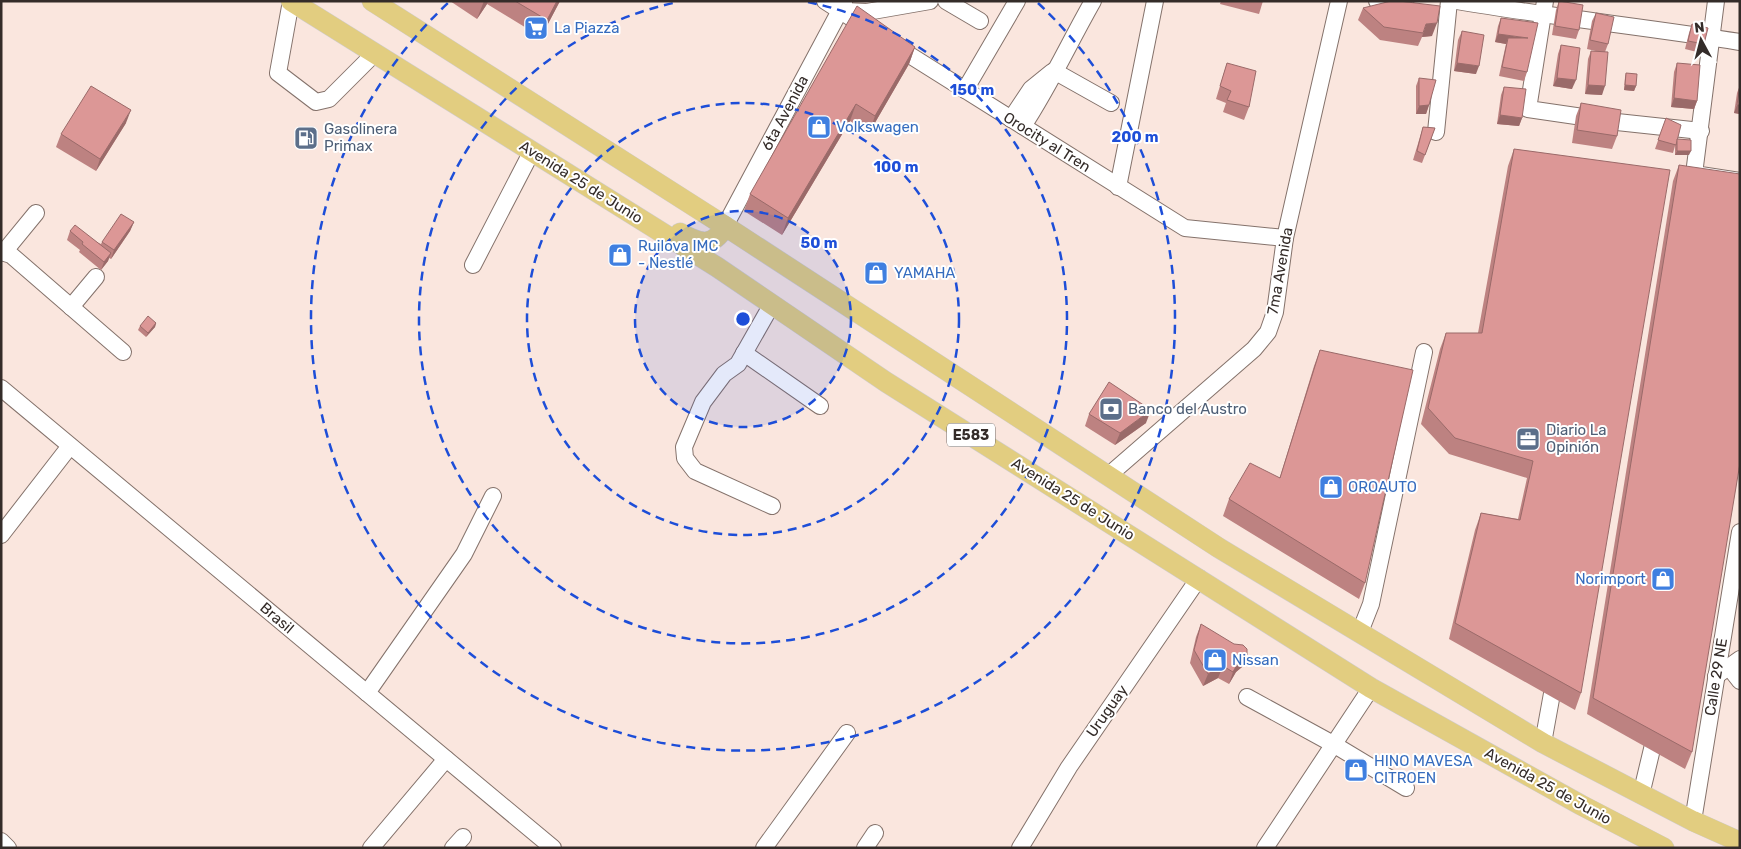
<svg xmlns="http://www.w3.org/2000/svg" width="1741" height="849" font-family="Rubik,sans-serif">
<style>
.lines{fill:none;stroke-linecap:round;stroke-linejoin:round}
.minor-casing{stroke:#84726b;stroke-width:18}
.major-casing{stroke:#cecccc;stroke-width:21}
.minor{stroke:#fff;stroke-width:16}
.major{stroke:#e2cd80;stroke-width:20}
.wall{fill:#bd8281}
.shaded-wall{fill:#9a6a69}
.building{fill:#dc9796;stroke:#9a6a69}
.ring{fill:none;stroke:#1d4ed8;stroke-width:2.5;stroke-dasharray:9 6}
.labels{text-anchor:middle;dominant-baseline:central;stroke-width:4;stroke-linejoin:round;paint-order:stroke}
.shield{fill:#fff;stroke:#716b69;stroke-width:1}
.shield-label{font-size:14px;font-weight:bold;fill:#342c29}
.shop-label{font-size:15px;fill:#366cbe;stroke:#fff;text-anchor:start}
.street-label{font-size:15px;fill:#342c29;stroke:#fff}
.service-label{font-size:15px;fill:#4e5e75;stroke:#fff;text-anchor:start}
.centre{fill:#1d4ed8;stroke:#fff;stroke-width:2.5}
.ring-label{font-size:15px;text-anchor:middle;font-weight:bold;fill:#1d4ed8;stroke:#fff;stroke-width:4;stroke-linejoin:round;paint-order:stroke}
</style>
<rect width="100%" height="100%" fill="#fae6de"/>
<g class="lines">
<g class="minor-casing">
<g id="minor">
<polyline points="291,1 278,73 316,102 329,99 375,53"/>
<polyline points="825,1 870,30"/>
<polyline points="946,1 980,21"/>
<polyline points="1377,1 1406,6"/>
<path d="M1457,1C1551,17 1646,27 1740,42"/>
<polyline points="1545,1 1528,109 1617,122 1701,131"/>
<polyline points="1716,1 1694,174 1740,181"/>
<polyline points="845,11 867,12 930,1"/>
<polyline points="892,44 1185,228 1285,238"/>
<polyline points="1054,71 1111,103"/>
<polyline points="965,90 1017,1"/>
<polyline points="1011,119 1031,89 1052,72"/>
<path d="M1023,126C1049,87 1069,43 1093,1"/>
<polyline points="1436,132 1449,1"/>
<polyline points="1118,187 1155,1"/>
<polyline points="725,226 844,3"/>
<polyline points="1,252 11,255 123,352"/>
<polyline points="4,252 36,213"/>
<polyline points="473,265 532,151"/>
<polyline points="772,304 738,364 724,374 703,402 684,447 685,458 695,471 772,506"/>
<polyline points="71,307 96,277"/>
<polyline points="744,353 820,406"/>
<polyline points="1,388 553,848"/>
<polyline points="1109,475 1254,349 1268,332 1275,312 1285,238 1339,1"/>
<polyline points="1,535 70,446"/>
<polyline points="1360,632 1371,604 1424,352"/>
<polyline points="1729,667 1740,681"/>
<polyline points="1716,676 1740,659"/>
<polyline points="367,693 464,554 493,496"/>
<polyline points="1247,697 1333,744 1406,788"/>
<polyline points="1543,743 1555,677"/>
<polyline points="1641,795 1657,728"/>
<polyline points="1693,821 1740,532"/>
<polyline points="1,841 8,848"/>
<polyline points="371,848 446,759"/>
<polyline points="453,848 463,837"/>
<polyline points="764,848 847,733"/>
<polyline points="865,848 875,833"/>
<polyline points="1020,848 1069,767 1199,578"/>
<polyline points="1265,848 1371,688"/>
</g>
</g>
<g class="major-casing">
<g id="major">
<polyline points="291,1 717,267 886,382 1371,688 1581,805 1664,848"/>
<polyline points="372,1 725,226 1219,548 1543,743 1693,821 1740,842"/>
<path d="M680,233C700,244 713,248 725,226"/>
</g>
</g>
<use href="#minor" class="minor"/>
<use href="#major" class="major"/>
</g>
<g class="wall">
<polygon points="450,1 560,1 541,37 487,4 477,19"/>
<polygon points="1221,1 1263,1 1259,14 1220,4"/>
<polygon points="1559,1 1579,30 1576,39 1552,35 1556,10"/>
<polygon points="1363,8 1432,36 1422,37 1418,46 1380,40 1358,20"/>
<polygon points="1596,13 1608,44 1605,52 1602,95 1585,94 1588,59 1591,51 1600,52 1587,49 1592,21"/>
<polygon points="1501,18 1527,72 1524,81 1499,76 1506,44 1495,42 1498,26"/>
<polygon points="1692,24 1704,44 1701,53 1685,49 1689,33"/>
<polygon points="1462,31 1476,74 1454,71 1458,40"/>
<polygon points="1561,45 1572,89 1553,86 1558,54"/>
<polygon points="915,47 909,64 869,133 850,121 782,235 744,211 750,194"/>
<polygon points="1227,63 1249,107 1244,120 1223,112 1226,103 1216,99"/>
<polygon points="1677,63 1697,101 1694,109 1671,107 1674,72"/>
<polygon points="1626,73 1636,86 1634,91 1624,90 1625,77"/>
<polygon points="1419,78 1429,105 1426,114 1416,114 1416,86"/>
<polygon points="1740,85 1740,114 1734,113 1737,93"/>
<polygon points="1504,87 1522,118 1519,126 1497,124 1501,95"/>
<polygon points="1581,103 1617,136 1612,149 1572,143 1576,116"/>
<polygon points="1666,118 1677,139 1689,155 1675,155 1675,146 1673,153 1655,149"/>
<polygon points="126,123 96,171 56,147 61,134"/>
<polygon points="1423,127 1435,128 1422,163 1413,160"/>
<polygon points="1514,149 1581,693 1575,710 1449,639 1475,530 1481,513 1518,519 1527,478 1449,454 1421,424 1440,349 1446,333 1478,333 1508,166"/>
<polygon points="1679,165 1692,752 1685,769 1587,714 1673,181"/>
<polygon points="134,222 130,231 111,259 109,258 108,261 101,270 79,252 80,250 67,240 70,231 101,244 102,242"/>
<polygon points="156,323 155,327 146,337 138,330 140,326"/>
<polygon points="1320,350 1365,583 1359,599 1223,516 1229,499 1280,477 1314,366"/>
<polygon points="1089,414 1146,423 1115,445 1085,426"/>
<polygon points="1201,624 1242,667 1236,672 1229,684 1218,678 1203,686 1190,663 1196,637"/>
</g>
<g class="shaded-wall">
<polygon points="484,1 488,1 487,4 477,19"/>
<polygon points="557,1 560,1 541,37 547,20"/>
<polygon points="1437,23 1432,36 1422,37 1426,24"/>
<polygon points="1498,34 1528,38 1508,38 1506,44 1495,42"/>
<polygon points="915,47 909,64 869,133 875,116"/>
<polygon points="1457,63 1479,66 1476,74 1454,71"/>
<polygon points="1557,78 1576,80 1572,89 1553,86"/>
<polygon points="1588,85 1605,86 1602,95 1585,94"/>
<polygon points="1625,85 1636,86 1634,91 1624,90"/>
<polygon points="1674,98 1697,101 1694,109 1671,107"/>
<polygon points="856,104 850,121 782,235 788,218"/>
<polygon points="1429,105 1426,114 1416,114 1419,106"/>
<polygon points="1737,105 1740,105 1740,114 1734,113"/>
<polygon points="131,110 126,123 96,171 100,159"/>
<polygon points="1500,115 1522,118 1519,126 1497,124"/>
<polygon points="1677,151 1691,151 1689,155 1675,155"/>
<polygon points="134,222 130,231 111,259 114,250"/>
<polygon points="111,253 108,261 101,270 104,262"/>
<polygon points="156,323 155,327 146,337 148,333"/>
<polygon points="1151,410 1146,423 1115,445 1120,433"/>
<polygon points="1247,655 1242,667 1236,672 1229,684 1233,672 1240,659"/>
<polygon points="1223,666 1218,678 1203,686 1208,674"/>
</g>
<g class="building">
<polygon points="515,1 557,1 547,20"/>
<polygon points="1391,1 1399,1 1440,6 1437,23 1426,24 1423,33 1384,27 1363,8"/>
<polygon points="1559,1 1583,5 1579,30 1555,26"/>
<polygon points="857,6 915,47 875,116 856,104 788,218 750,194"/>
<polygon points="1596,13 1614,17 1608,44 1590,40"/>
<polygon points="1501,18 1538,23 1527,72 1502,67 1508,38 1528,38 1498,34"/>
<polygon points="1692,24 1708,28 1704,44 1688,41"/>
<polygon points="1462,31 1484,35 1479,66 1457,63"/>
<polygon points="1561,45 1580,48 1576,80 1557,78"/>
<polygon points="1591,51 1608,52 1605,86 1588,85"/>
<polygon points="1227,63 1256,71 1249,107 1227,100 1231,91 1220,86"/>
<polygon points="1677,63 1700,65 1697,101 1674,98"/>
<polygon points="1626,73 1637,74 1636,86 1625,85"/>
<polygon points="1419,78 1436,80 1429,105 1419,106"/>
<polygon points="1740,85 1740,105 1737,105"/>
<polygon points="91,86 131,110 100,159 61,134"/>
<polygon points="1504,87 1526,89 1522,118 1500,115"/>
<polygon points="1581,103 1621,110 1617,136 1577,130"/>
<polygon points="1666,118 1681,125 1676,145 1658,140"/>
<polygon points="1423,127 1435,128 1425,155 1417,151"/>
<polygon points="1677,139 1691,140 1691,151 1677,151"/>
<polygon points="1514,149 1670,170 1581,693 1455,623 1481,513 1520,520 1533,461 1455,438 1428,408 1446,333 1482,333"/>
<polygon points="1679,165 1740,174 1740,463 1692,752 1593,698"/>
<polygon points="121,214 134,222 114,250 102,242"/>
<polygon points="75,225 111,253 104,262 82,244 83,242 70,231"/>
<polygon points="148,316 156,323 148,333 140,326"/>
<polygon points="1320,350 1413,370 1365,583 1229,499 1250,463 1280,478"/>
<polygon points="1109,382 1151,410 1120,433 1089,414"/>
<polygon points="1201,624 1234,644 1243,645 1247,649 1247,655 1240,659 1233,672 1223,666 1208,674 1194,650"/>
</g>
<circle cx="743" cy="319" r="108" fill="#1d4ed8" fill-opacity=".12"/>
<g class="ring">
<circle cx="743" cy="319" r="108"/>
<circle cx="743" cy="319" r="216"/>
<path d="M808 2A324 324 0 1 1 678 2"/>
<path d="M1038 3A432 432 0 1 1 448 3"/>
</g>
<defs>
<g id="supermarket-square" transform="scale(1.25)"><rect x="-9" y="-9" width="18" height="18" rx="4" fill="#3f7fe0" stroke="#fff"/><path d="M-6-5.5h2.5l.6 2H6L4.5 2H-2.5L-4.4-4H-6ZM-1.5 3.2a1.3 1.3 0 1 0 .1 0ZM3 3.2a1.3 1.3 0 1 0 .1 0Z" fill="#fff"/></g>
<g id="shop-square" transform="scale(1.25)"><rect x="-9" y="-9" width="18" height="18" rx="4" fill="#3f7fe0" stroke="#fff"/><path d="M-5-2.5h2.3a2.7 3.5 0 0 1 5.4 0H5L5.5 6h-11ZM-1.5-2.5h3a1.5 2.3 0 0 0-3 0Z" fill="#fff"/></g>
<g id="fuel-square" transform="scale(1.25)"><rect x="-9" y="-9" width="18" height="18" rx="4" fill="#5c6f8a" stroke="#fff"/><path d="M-5.5-6h7V0h2V4h1.3V-2.5L3-4.5l.8-.8L6-3V5H2.5V1h-1V6h-7ZM-4.2-4.7v3.2H.2V-4.7Z" fill="#fff"/></g>
<g id="bank-square" transform="scale(1.25)"><rect x="-9" y="-9" width="18" height="18" rx="4" fill="#5c6f8a" stroke="#fff"/><path d="M-6-4H6V4H-6ZM0-2.3a2.3 2.3 0 1 0 0 4.6a2.3 2.3 0 1 0 0-4.6Z" fill="#fff"/></g>
<g id="office-square" transform="scale(1.25)"><rect x="-9" y="-9" width="18" height="18" rx="4" fill="#5c6f8a" stroke="#fff"/><path d="M-6-3h4V-5.5h4V-3h4V5H-6ZM-1-4.5V-3h2v-1.5ZM-6 0V1H6V0Z" fill="#fff"/></g>
</defs>
<g fill-rule="evenodd">
<use href="#supermarket-square" x="536" y="28"/>
<use href="#shop-square" x="819" y="127"/>
<use href="#fuel-square" x="306" y="138"/>
<use href="#shop-square" x="620" y="255"/>
<use href="#shop-square" x="876" y="273"/>
<use href="#bank-square" x="1111" y="409"/>
<use href="#office-square" x="1528" y="439"/>
<use href="#shop-square" x="1331" y="487"/>
<use href="#shop-square" x="1663" y="579"/>
<use href="#shop-square" x="1215" y="660"/>
<use href="#shop-square" x="1356" y="770"/>
</g>
<g class="labels">
<rect class="shield" x="947" y="423.5" width="48" height="23" rx="4"/>
<g class="shield-label">
<text x="971" y="435">E583</text>
</g>
<g class="shop-label">
<text x="554" y="28">La Piazza</text>
<text x="836" y="127">Volkswagen</text>
<text x="638" y="246">Ruilova IMC<tspan x="638" dy="17">- Nestlé</tspan></text>
<text x="894" y="273">YAMAHA</text>
<text x="1348" y="487">OROAUTO</text>
<text x="1646" y="579" text-anchor="end">Norimport</text>
<text x="1232" y="660">Nissan</text>
<text x="1374" y="761">HINO MAVESA<tspan x="1374" dy="17">CITROEN</tspan></text>
</g>
<g class="street-label">
<text transform="translate(785 113) rotate(-62)">6ta Avenida</text>
<text transform="translate(1047 142) rotate(32)">Orocity al Tren</text>
<text transform="translate(581 182) rotate(32)">Avenida 25 de Junio</text>
<text transform="translate(1280 271) rotate(-80)">7ma Avenida</text>
<text transform="translate(1073 499) rotate(32)">Avenida 25 de Junio</text>
<text transform="translate(277 618) rotate(40)">Brasil</text>
<text transform="translate(1716 677) rotate(-81)">Calle 29 NE</text>
<text transform="translate(1107 711) rotate(-55)">Uruguay</text>
<text transform="translate(1548 786) rotate(29)">Avenida 25 de Junio</text>
</g>
<g class="service-label">
<text x="324" y="129">Gasolinera<tspan x="324" dy="17">Primax</tspan></text>
<text x="1128" y="409">Banco del Austro</text>
<text x="1546" y="430">Diario La<tspan x="1546" dy="17">Opinión</tspan></text>
</g>
</g>
<circle cx="743" cy="319" r="8" class="centre"/>
<g class="ring-label">
<text x="972" y="95">150 m</text>
<text x="1135" y="142">200 m</text>
<text x="896" y="172">100 m</text>
<text x="819" y="248">50 m</text>
</g>
<rect width="1741" height="849" fill="none" stroke="#342c29" stroke-width="5"/>
<g transform="translate(1701 40) rotate(353)" stroke="#ffffff" stroke-width="4" paint-order="stroke">
<path d="M0-4L9 19L0 12L-9 19Z" fill="#342c29"/>
<text y="-8" font-size="14" font-weight="bold" text-anchor="middle" fill="#342c29">N</text>
</g>
</svg>
